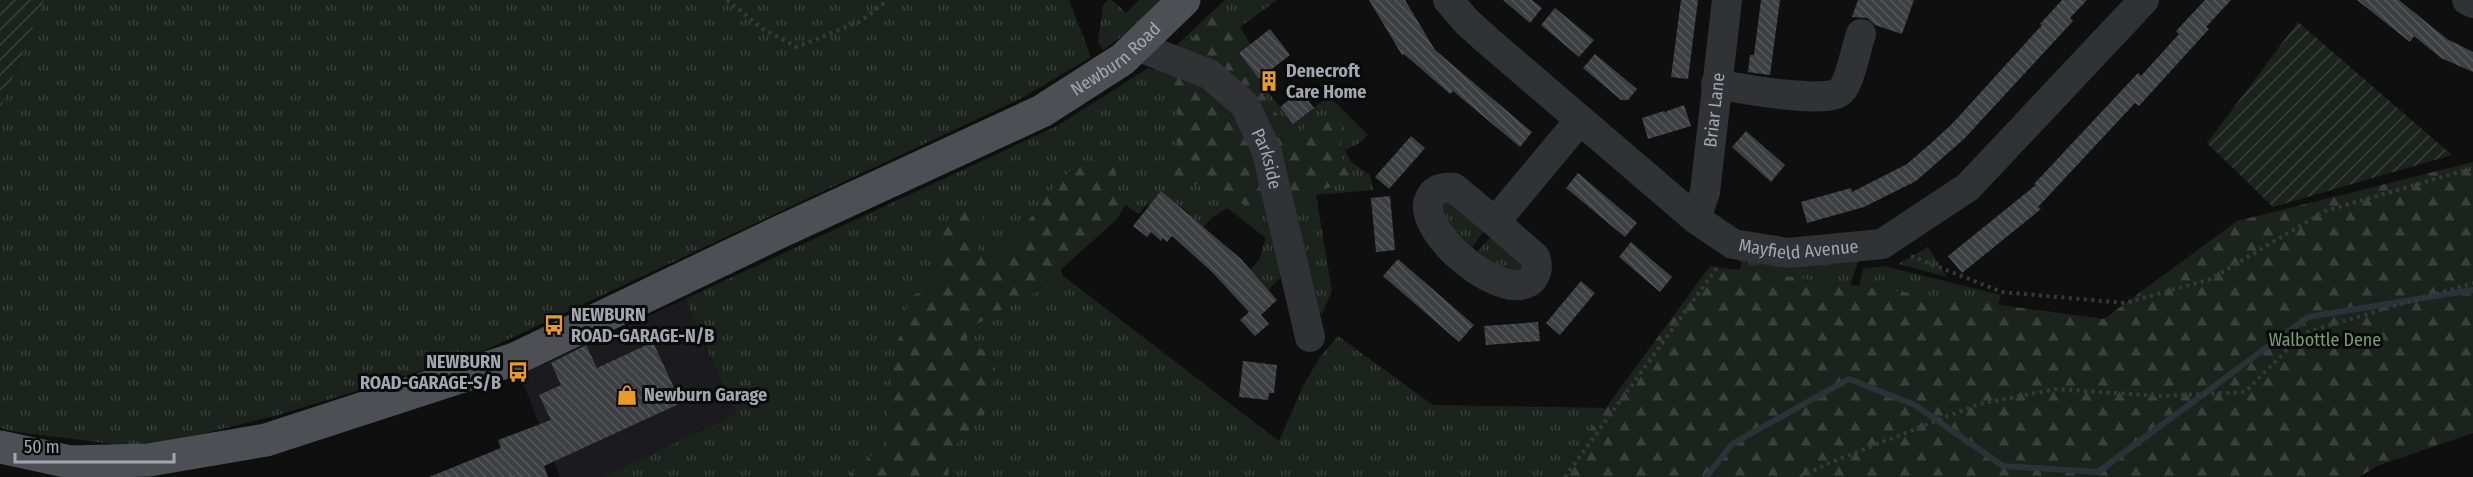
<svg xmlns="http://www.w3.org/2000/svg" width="2473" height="477" font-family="'Fira Sans Condensed',sans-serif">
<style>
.built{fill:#1b1b1d}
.grass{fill:url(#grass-tufts)}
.forest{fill:url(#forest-firs)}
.garden{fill:url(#garden-furrows)}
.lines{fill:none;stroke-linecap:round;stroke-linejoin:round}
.stream{stroke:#293338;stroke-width:6}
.building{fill:url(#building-back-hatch)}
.path{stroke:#36393c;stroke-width:4;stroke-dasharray:3 4.5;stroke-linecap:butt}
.minor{stroke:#303235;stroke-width:30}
.major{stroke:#4c4f54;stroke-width:33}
.labels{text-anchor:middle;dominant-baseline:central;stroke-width:6;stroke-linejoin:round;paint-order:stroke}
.street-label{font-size:18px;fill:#a1a7b1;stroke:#0a0a0b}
.poi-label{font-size:18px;font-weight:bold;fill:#a1a7b1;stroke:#0a0a0b;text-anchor:start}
.park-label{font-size:18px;fill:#799c78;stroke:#0a0a0b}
</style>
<defs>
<pattern id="grass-tufts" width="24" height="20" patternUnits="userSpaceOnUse" patternTransform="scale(1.5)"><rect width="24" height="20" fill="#1c231c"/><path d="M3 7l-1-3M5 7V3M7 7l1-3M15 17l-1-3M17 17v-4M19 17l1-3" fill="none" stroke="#3a403b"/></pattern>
<pattern id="forest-firs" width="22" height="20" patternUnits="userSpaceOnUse" patternTransform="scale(1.5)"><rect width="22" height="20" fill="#1c231c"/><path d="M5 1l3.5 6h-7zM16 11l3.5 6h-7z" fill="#3a403b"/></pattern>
<pattern id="garden-furrows" width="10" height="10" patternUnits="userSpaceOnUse" patternTransform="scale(1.5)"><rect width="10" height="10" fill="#1c231c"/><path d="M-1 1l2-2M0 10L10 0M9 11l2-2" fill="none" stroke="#3a403b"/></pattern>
<pattern id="building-back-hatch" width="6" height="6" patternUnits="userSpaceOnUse" patternTransform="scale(1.5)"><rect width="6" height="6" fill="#3e3f43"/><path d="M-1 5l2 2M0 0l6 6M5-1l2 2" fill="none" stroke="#57585c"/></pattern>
</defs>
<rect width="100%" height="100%" fill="#0f0f10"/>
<polygon class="built" points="685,299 736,414 603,477 560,477 520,375"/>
<g class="grass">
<polygon points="44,0 1069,0 1091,57 1022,98 479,353 282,414 144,448 17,432 0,428 0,109"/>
<polygon points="1108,0 1112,0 1126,13 1139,0 1160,0 1132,29 1103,50 1098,42 1103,5"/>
<polygon points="1225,0 1277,0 1240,27 1250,44 1239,53 1293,124 1329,96 1368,135 1358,144 1345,150 1351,162 1370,175 1373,190 1316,195 1332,291 1322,314 1310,306 1291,240 1168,53"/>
<polygon points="1167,61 1241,106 1288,270 1268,290 1250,270 1259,260 1266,238 1227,208 1212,218 1200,230 1173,236 1190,214 1162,192 1150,206 1147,204 1139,214 1125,205 1117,219 1061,269 1062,275 1279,441 1303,386 1320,357 1338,336 1433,405 1606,408 1555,477 603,477 736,414 685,299 1057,126 1148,68 1155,70"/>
<polygon points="1445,199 1486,228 1469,252 1453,237 1440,206"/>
<polygon points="1493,235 1527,264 1524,276 1473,256"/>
<polygon points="1928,247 1947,277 1898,264"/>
<polygon points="1737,259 1858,261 1850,286 1739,271 1742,263"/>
<polygon points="1884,266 2001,295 1998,305 1859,287 1863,269"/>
</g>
<g class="forest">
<path d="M1213,16C1230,17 1236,27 1243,41L1234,51C1238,62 1246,70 1253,79C1267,97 1280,116 1288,138H1292L1315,120L1328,114C1344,121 1344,137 1339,151L1350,174L1348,181C1337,186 1307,195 1295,192C1291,191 1287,186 1284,183L1191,54L1187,45Z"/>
<path d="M1167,69L1204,83L1243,123L1265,189L1258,205L1251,210C1218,187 1215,178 1174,188L1169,168L1177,151L1180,118L1170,87L1159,72Z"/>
<path d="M1095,160L1115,168L1119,190L1117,219L1061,269L1062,275L1047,288L1019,300L968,329L967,340L988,353L995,367L992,398L984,415L950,451L948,477H847L884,445L895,345L901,334L910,324L907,314L908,298C920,292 943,281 943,265C942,257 935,245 933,237C946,221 959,201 982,213L984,221L973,239L977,248L990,255L1004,254L1048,194L1074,166Z"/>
<polygon points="2473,162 2473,433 2377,466 2359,477 1555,477 1710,266 2104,319 2237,221"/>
</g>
<g class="garden">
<polygon points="0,0 44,0 0,109"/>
<polygon points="2298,22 2452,155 2273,207 2207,143"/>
</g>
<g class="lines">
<polyline class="stream" points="1706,477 1732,444 1849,379 1915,405 2003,466 2098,472 2308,317 2473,290"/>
</g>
<g class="building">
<polygon points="1369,0 1405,0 1435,50 1532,132 1520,147 1453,91 1450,94 1404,54 1402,55"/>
<polygon points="1503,0 1532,0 1542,8 1530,23"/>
<polygon points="1681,0 1698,0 1688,79 1671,77"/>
<polygon points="1761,0 1780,0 1770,75 1748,72 1750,55 1754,55"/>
<polygon points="1858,0 1914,0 1902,34 1875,25 1867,18 1852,17"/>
<polygon points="2062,0 2087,0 2070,18 2073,21 1964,139 1916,181 1864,207 1807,223 1801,202 1851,188 1852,192 1907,164 1930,144 1952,124 2042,25 2040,24"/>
<polygon points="2205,0 2231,0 2206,27 2209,29 2139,106 2135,103 2038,207 2041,209 1962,273 1948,256 2036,185 2034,184 2138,73 2141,76 2179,34 2176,31"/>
<polygon points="2357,0 2399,0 2447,39 2473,52 2473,72 2441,58 2414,36 2410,42"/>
<polygon points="1555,8 1594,40 1579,57 1541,25"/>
<polygon points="1270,29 1290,55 1259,79 1239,53"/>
<polygon points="1595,54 1637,89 1628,100 1621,100 1583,68"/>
<polygon points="1300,91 1314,108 1293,124 1280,107"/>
<polygon points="1684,105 1691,126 1648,139 1642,118 1664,111 1666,113 1667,111"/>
<polygon points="1746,131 1785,165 1771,182 1732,147"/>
<polygon points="1411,136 1425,148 1389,189 1375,177"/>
<polygon points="1578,173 1637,223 1625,237 1566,188"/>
<polygon points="1161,191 1241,259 1277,300 1261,315 1269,324 1255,336 1240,320 1249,312 1212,272 1172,236 1167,242 1163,238 1161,241 1151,232 1147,237 1133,226"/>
<polygon points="1390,196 1395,250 1376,252 1371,198"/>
<polygon points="1631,242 1672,277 1660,292 1619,257"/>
<polygon points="1398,259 1474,325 1459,342 1383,276"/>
<polygon points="1581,281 1595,293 1560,335 1546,323"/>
<polygon points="1538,322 1540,341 1486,345 1484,326"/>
<polygon points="653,342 681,403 544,466 548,477 429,477 501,448 498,440 551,420 539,395 561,385 551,363 586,345 597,368"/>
<polygon points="1243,361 1277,365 1274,393 1269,393 1268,400 1239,397"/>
</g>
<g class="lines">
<g class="path">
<polyline points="727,0 763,29 797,47 861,21 888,0"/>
<polyline points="1911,256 2002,292 2125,303 2211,279 2325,211 2473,168"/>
<polyline points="1565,477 1719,265"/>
<polyline points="1800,477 1827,464 1979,404 2056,389 2160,396 2245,392 2304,333 2473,283"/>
</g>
<g class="minor">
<path id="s1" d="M1448,0L1467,22L1487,40L1696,219L1733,244L1788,253L1882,244L1968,187L2144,0"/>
<polyline points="2467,0 2473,3"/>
<path id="s2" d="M1137,46L1209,74L1245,105L1267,152L1310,337"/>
<path d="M1716,84C1738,88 1828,105 1841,91C1850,82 1856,48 1861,34"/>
<path id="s3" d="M1696,219L1705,192L1727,0"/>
<path d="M1495,222L1535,257C1538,265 1538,271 1533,278C1509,309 1413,231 1430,198C1435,188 1444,187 1454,188L1495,222L1580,120"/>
</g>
<path class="major" id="s4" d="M0,447L70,462L149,460L266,440L515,359L769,237L1042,111L1123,59L1184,0"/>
</g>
<defs>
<g id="building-bare" transform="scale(1.62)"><path d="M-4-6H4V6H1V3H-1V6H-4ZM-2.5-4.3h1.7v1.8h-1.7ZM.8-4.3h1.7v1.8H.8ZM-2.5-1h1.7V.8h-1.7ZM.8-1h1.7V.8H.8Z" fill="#ea9a2d" stroke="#0a0a0b" stroke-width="2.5" paint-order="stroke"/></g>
<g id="bus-bare" transform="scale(1.62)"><path d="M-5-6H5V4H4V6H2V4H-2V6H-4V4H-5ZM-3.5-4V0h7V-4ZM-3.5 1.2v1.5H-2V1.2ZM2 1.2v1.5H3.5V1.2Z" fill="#ea9a2d" stroke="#0a0a0b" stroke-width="2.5" paint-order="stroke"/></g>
<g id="shop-bare" transform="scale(1.62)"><path d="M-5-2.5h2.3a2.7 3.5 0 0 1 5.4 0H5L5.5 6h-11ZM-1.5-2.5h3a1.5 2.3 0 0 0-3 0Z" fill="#ea9a2d" stroke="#0a0a0b" stroke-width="2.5" paint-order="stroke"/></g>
</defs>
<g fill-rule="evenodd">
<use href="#building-bare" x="1269" y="81"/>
<use href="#bus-bare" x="554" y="325"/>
<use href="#bus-bare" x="518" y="372"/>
<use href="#shop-bare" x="627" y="395"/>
</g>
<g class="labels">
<g class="street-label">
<text stroke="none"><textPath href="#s4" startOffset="1204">Newburn Road</textPath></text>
<text stroke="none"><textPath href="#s3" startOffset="111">Briar Lane</textPath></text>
<text stroke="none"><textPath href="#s2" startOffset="183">Parkside</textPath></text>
<text stroke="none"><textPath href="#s1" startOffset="442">Mayfield Avenue</textPath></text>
</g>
<g class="poi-label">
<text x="1286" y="71">Denecroft<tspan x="1286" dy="21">Care Home</tspan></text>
<text x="571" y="315">NEWBURN<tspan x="571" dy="21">ROAD-GARAGE-N/B</tspan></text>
<text x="501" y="362" text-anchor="end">NEWBURN<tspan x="501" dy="21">ROAD-GARAGE-S/B</tspan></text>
<text x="644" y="395">Newburn Garage</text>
</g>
<g class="park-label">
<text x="2325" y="340">Walbottle Dene</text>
</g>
</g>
<path d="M15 453v9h159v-9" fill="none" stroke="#a1a7b1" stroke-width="3"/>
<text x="24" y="453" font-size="18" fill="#a1a7b1" stroke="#0a0a0b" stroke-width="4.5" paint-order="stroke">50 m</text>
</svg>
